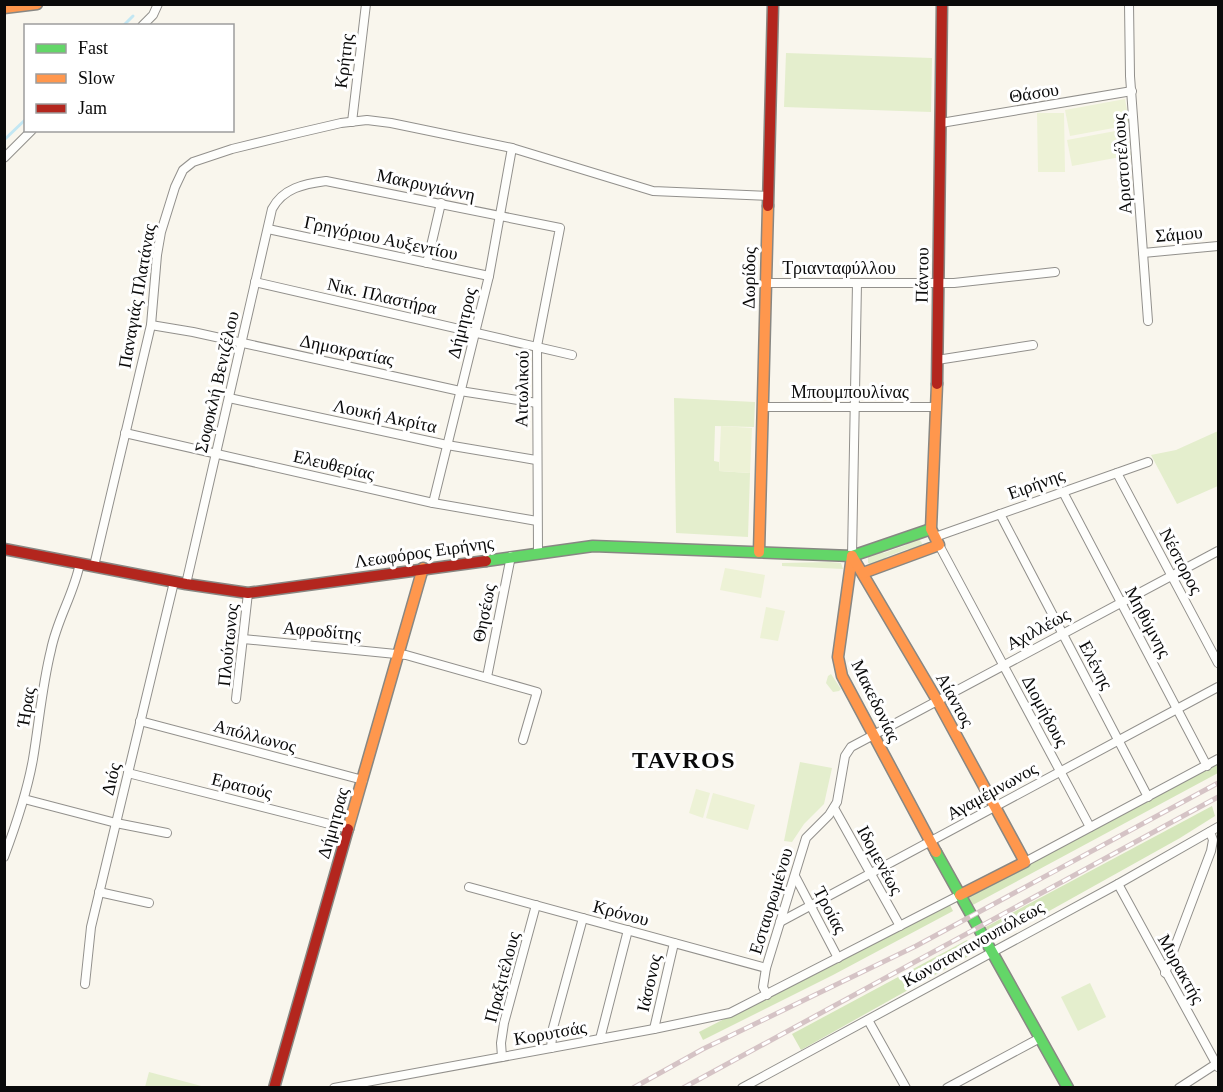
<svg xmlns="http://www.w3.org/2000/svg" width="1223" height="1092" font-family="Georgia,serif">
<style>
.green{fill:#e4eecd}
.forest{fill:#d5e6bb}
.pitch{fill:#edf2d6}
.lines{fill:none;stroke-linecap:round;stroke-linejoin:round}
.stream{stroke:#c3e7f3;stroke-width:3}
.street-casing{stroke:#92908c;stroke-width:10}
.fast-casing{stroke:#888783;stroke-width:13}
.slow-casing{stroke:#888783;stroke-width:13}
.jam-casing{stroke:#888783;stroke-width:13}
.street{stroke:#fefefc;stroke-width:8}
.fast{stroke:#63d668;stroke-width:10}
.slow{stroke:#ff974d;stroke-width:10}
.jam{stroke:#b3261e;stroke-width:10}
.rail-casing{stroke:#d5c3c5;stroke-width:5}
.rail{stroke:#fff;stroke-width:3;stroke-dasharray:9;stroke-linecap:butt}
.labels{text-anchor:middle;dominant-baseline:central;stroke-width:6;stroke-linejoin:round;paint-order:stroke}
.street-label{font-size:18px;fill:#0a0a0a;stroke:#fff}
.district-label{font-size:24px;font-weight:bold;letter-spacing:1.5px;fill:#0a0a0a;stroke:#fff}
</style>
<rect width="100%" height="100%" fill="#f9f6ed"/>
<g class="green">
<polygon points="786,53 932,58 931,112 784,107"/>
<polygon points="674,398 755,402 754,427 715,426 714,461 719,462 719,471 750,473 748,537 676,533"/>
<polygon points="1218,431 1218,486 1177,504 1151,455 1176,450"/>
<polygon points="918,538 922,543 921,547 913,551 908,549 886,557 883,563 874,566 868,563 868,556 878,551 884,553 906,545 908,540"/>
<polygon points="830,562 841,563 843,569 782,566 782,563"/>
<polygon points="831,674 841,689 839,691 833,692 826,683 828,676"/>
<polygon points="800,762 832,768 824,804 804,824 792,842 784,841"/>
<polygon points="1090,983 1106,1017 1078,1031 1061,997"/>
<polygon points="149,1072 205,1087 145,1087"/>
</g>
<g class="forest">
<polygon points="1218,761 1218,773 969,907 963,895"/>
<polygon points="1212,806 1215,816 1180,838 990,944 982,929"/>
<polygon points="949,903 953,911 833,975 703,1040 699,1032"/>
<polygon points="967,940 974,953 801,1050 792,1034"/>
</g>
<g class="pitch">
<polygon points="1125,99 1130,125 1070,136 1065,110"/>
<polygon points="1037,113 1064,113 1065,172 1038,172"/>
<polygon points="1126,129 1131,155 1072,166 1067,140"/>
<polygon points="721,426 752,428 750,473 719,471"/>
<polygon points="725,568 765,575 761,598 720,590"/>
<polygon points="766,607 785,611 778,641 760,638"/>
<polygon points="696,789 710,793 703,818 689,813"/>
<polygon points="713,793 755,805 748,830 706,818"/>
</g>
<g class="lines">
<g class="stream">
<polyline points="123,26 133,16"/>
<polyline points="4,140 26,119"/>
</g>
<g class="street-casing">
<g id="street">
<polyline points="1129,4 1130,76 1148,321"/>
<polyline points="142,26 153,15 158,4"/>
<polyline points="352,122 366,4"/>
<polyline points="941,123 1132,91"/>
<polyline points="4,158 32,130"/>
<polyline points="268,229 489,276"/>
<polyline points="1143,253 1218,246"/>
<polyline points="427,263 441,203"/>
<polyline points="255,282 572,355"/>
<polyline points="766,283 954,283 1055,272"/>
<polyline points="151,325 193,332 460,391 537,403"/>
<polyline points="937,360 1033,345"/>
<polyline points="229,398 447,445 536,460"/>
<polyline points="763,407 937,407"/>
<polyline points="125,433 433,503 537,521"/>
<polyline points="1117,473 1218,663"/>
<polyline points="1063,492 1207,766"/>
<polyline points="433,503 489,276 512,148"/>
<polyline points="1000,514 1148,797"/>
<polyline points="935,537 1148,462"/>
<polyline points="939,545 1090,827"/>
<polyline points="852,556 857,283"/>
<polyline points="94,566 151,325 157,255 161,232 175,187 183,170 193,162 232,149 298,133 341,123 367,120 391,123 512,148 653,191 768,196"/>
<path d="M186,584L272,209C283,188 304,184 326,181L560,228L537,346L538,552"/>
<polyline points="243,639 406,655 537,692 523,740"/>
<polyline points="487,677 511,556"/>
<polyline points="236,699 248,593"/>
<polyline points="140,721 363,780"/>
<polyline points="128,773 349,829"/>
<polyline points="24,799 116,823 167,833"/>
<polyline points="834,808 900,926"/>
<path d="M4,857C16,825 27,793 33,759C39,723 42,686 51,650C57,619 74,594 80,563"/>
<polyline points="1025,862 1218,759"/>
<polyline points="795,876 838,958"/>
<polyline points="1118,884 1218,1067"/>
<polyline points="469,887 766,968"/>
<polyline points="99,892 149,903"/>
<polyline points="780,922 1218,687"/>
<polyline points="1165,973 1211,851 1213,840 1210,832"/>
<polyline points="85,984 91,927 174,582"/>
<polyline points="767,995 763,987 766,968 806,838 829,815 837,802 845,756 851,747 1218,551"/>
<polyline points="868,1020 906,1088"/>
<polyline points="654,1029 674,943"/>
<polyline points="600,1039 628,930"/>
<polyline points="551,1048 553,1028 583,918"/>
<polyline points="502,1057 501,1043 504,1023 536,905"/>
<polyline points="334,1088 654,1029 730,1013 960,895"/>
<polyline points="742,1088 1118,884 1218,827"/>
<polyline points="947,1088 1040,1038"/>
<polyline points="1179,1088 1216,1064"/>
</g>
</g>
<g class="fast-casing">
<g id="fast">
<polyline points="486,561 593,546 852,556 931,529"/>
<polyline points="936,852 1068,1088"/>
</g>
</g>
<g class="slow-casing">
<g id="slow">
<polyline points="4,8 37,4"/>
<polyline points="759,552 768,206"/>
<polyline points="852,556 838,657 842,676 936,852"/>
<polyline points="852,556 937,700 1025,862 960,895"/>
<polyline points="863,573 939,545 931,529 937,384"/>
<polyline points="348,829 423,568"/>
</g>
</g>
<g class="jam-casing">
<g id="jam">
<polyline points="768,206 773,4"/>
<polyline points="937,384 942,4"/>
<polyline points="4,549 186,584 248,593 486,561"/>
<polyline points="274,1088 348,829"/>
</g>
</g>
<use href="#street" class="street"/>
<use href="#fast" class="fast"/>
<use href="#slow" class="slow"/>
<use href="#jam" class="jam"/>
<g class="rail-casing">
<g id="rail">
<polyline points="633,1088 703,1049 916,946 1218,783"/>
<polyline points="683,1088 1218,797"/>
</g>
</g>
<use href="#rail" class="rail"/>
</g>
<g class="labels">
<g class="street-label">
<text transform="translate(344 61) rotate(-83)">Κρήτης</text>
<text transform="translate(1034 93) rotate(-9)">Θάσου</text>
<text transform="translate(1122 164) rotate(-94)">Αριστοτέλους</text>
<text transform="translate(426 185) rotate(12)">Μακρυγιάννη</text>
<text transform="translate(1179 234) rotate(-5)">Σάμου</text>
<text transform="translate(381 238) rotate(12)">Γρηγόριου Αυξεντίου</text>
<text x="839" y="268">Τριανταφύλλου</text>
<text transform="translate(922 275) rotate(-89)">Πάντου</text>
<text transform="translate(749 278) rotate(-89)">Δωρίδος</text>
<text transform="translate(137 296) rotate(-80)">Παναγιάς Πλατάνας</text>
<text transform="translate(382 296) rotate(13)">Νικ. Πλαστήρα</text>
<text transform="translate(462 323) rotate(-76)">Δήμητρος</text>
<text transform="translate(347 350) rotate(12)">Δημοκρατίας</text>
<text transform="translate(217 382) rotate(-77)">Σοφοκλή Βενιζέλου</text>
<text transform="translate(522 389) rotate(-89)">Αιτωλικού</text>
<text x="850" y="392">Μπουμπουλίνας</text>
<text transform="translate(385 416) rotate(12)">Λουκή Ακρίτα</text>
<text transform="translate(334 465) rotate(13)">Ελευθερίας</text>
<text transform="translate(1036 484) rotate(-20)">Ειρήνης</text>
<text transform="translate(424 552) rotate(-8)">Λεωφόρος Ειρήνης</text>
<text transform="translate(1181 561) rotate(62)">Νέστορος</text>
<text transform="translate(484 613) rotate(-79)">Θησέως</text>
<text transform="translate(1148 622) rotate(62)">Μηθύμνης</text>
<text transform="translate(1038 629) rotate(-28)">Αχιλλέως</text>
<text transform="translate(322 631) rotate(5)">Αφροδίτης</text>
<text transform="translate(228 645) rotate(-84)">Πλούτωνος</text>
<text transform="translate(1096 665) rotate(62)">Ελένης</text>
<text transform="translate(955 700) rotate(61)">Αίαντος</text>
<text transform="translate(876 701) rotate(64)">Μακεδονίας</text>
<text transform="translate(26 707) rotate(-81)">Ήρας</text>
<text transform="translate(1045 711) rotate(62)">Διομήδους</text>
<text transform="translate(255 736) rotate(15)">Απόλλωνος</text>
<text transform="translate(111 779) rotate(-76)">Διός</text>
<text transform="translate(242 786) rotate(14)">Ερατούς</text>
<text transform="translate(992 791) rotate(-29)">Αγαμέμνωνος</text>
<text transform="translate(333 823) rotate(-74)">Δήμητρας</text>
<text transform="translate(880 860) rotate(61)">Ιδομενέως</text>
<text transform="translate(771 901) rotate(-73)">Εσταυρωμένου</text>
<text transform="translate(830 910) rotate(62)">Τροίας</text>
<text transform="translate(621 913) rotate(15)">Κρόνου</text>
<text transform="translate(973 944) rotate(-29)">Κωνσταντινουπόλεως</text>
<text transform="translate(1181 969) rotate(61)">Μυρακτής</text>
<text transform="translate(502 977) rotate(-75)">Πραξιτέλους</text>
<text transform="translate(649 983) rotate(-77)">Ιάσονος</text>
<text transform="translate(550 1033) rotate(-10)">Κορυτσάς</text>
</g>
<g class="district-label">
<text x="684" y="760">TAVROS</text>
</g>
</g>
<rect width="1223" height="1092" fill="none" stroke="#0a0a0a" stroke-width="12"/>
<rect x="24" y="24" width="210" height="108" fill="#ffffff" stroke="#9d9d9d" stroke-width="1.5"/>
<rect x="36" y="44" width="30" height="9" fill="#63d668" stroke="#9d9d9d" stroke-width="1.5"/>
<text x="78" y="54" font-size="18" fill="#0a0a0a">Fast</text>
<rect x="36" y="74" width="30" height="9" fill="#ff974d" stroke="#9d9d9d" stroke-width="1.5"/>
<text x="78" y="84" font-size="18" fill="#0a0a0a">Slow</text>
<rect x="36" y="104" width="30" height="9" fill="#b3261e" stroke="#9d9d9d" stroke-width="1.5"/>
<text x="78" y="114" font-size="18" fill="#0a0a0a">Jam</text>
</svg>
